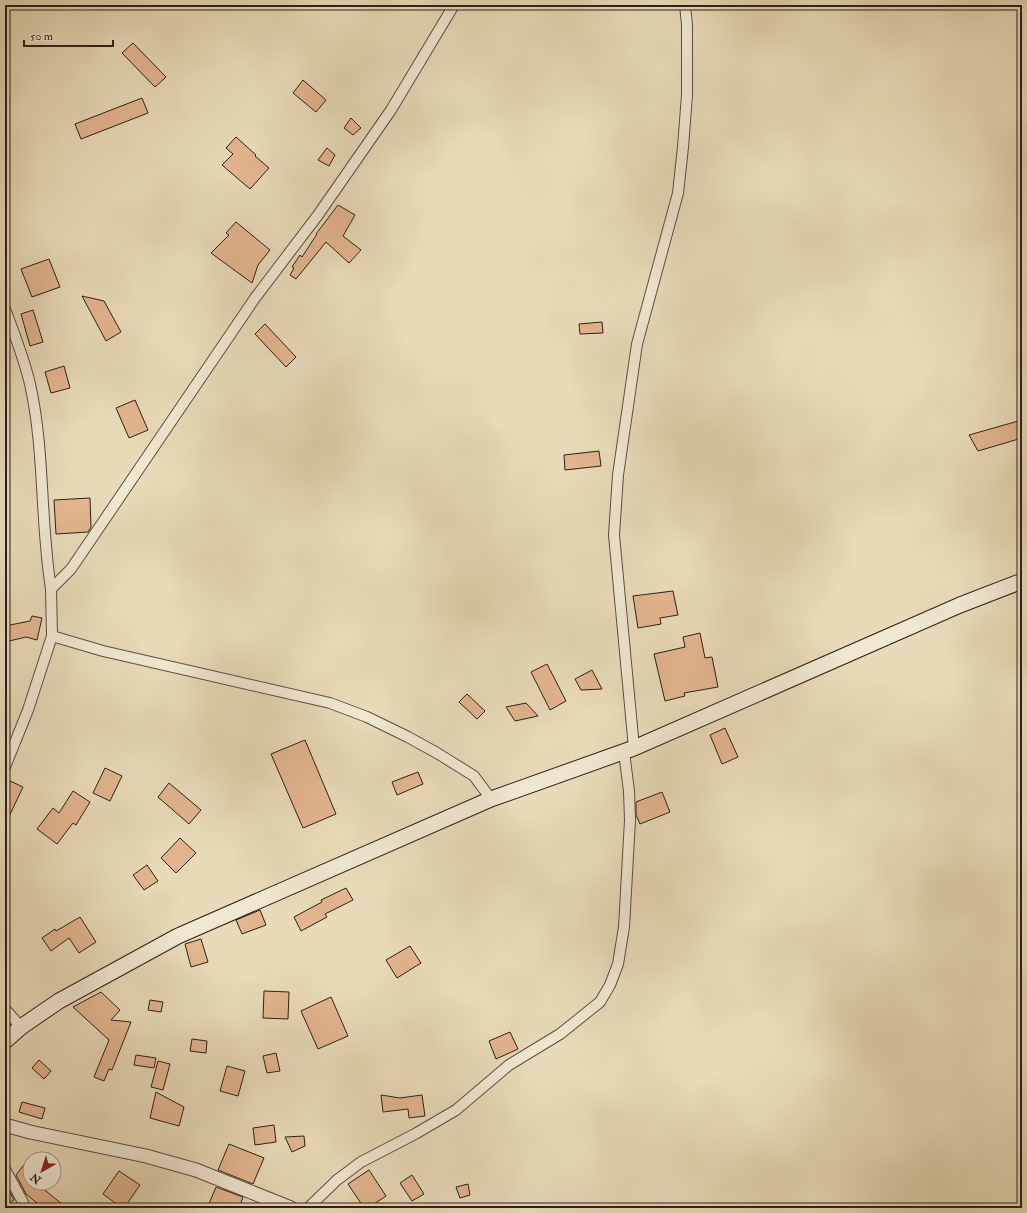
<svg xmlns="http://www.w3.org/2000/svg" width="1027" height="1213" font-family="'IM FELL Double Pica',serif">
<style>
.building{fill:#e4b690;stroke:#2c1f1a}
.lines{fill:none;stroke-linecap:round;stroke-linejoin:round}
.minor-casing{stroke:#5b4e42;stroke-width:12}
.tertiary-casing{stroke:#5b4e42;stroke-width:15}
.secondary-casing{stroke:#2c1f1a;stroke-width:17}
.minor{stroke:#f1e8d2;stroke-width:10}
.tertiary{stroke:#f1e8d2;stroke-width:13}
.secondary{stroke:#f1e8d2;stroke-width:15}
</style>
<rect width="100%" height="100%" fill="#e9dbb9"/>
<filter id="stains"><feTurbulence type="fractalNoise" baseFrequency=".005" numOctaves="4"/><feColorMatrix values="0 0 0 0 .2 0 0 0 0 .09 0 0 0 0 .02 0 0 0 .5 -.17"/></filter>
<radialGradient id="worn" r=".72"><stop offset=".6" stop-color="#630" stop-opacity="0"/><stop offset="1" stop-color="#630" stop-opacity=".3"/></radialGradient>
<g class="building">
<polygon points="133,43 166,77 155,87 122,53"/>
<polygon points="303,80 326,100 316,112 293,93"/>
<polygon points="142,98 148,113 81,139 75,124"/>
<polygon points="351,118 361,128 353,135 344,128"/>
<polygon points="236,137 256,155 255,156 269,168 250,189 222,165 233,154 226,148"/>
<polygon points="327,148 335,155 329,166 318,160"/>
<polygon points="338,205 355,215 343,236 361,250 349,263 326,242 296,279 290,275 294,268 292,267 300,255 302,257 317,234 316,234"/>
<polygon points="236,222 270,250 258,265 252,283 211,253 229,235 226,233"/>
<polygon points="49,259 60,287 32,297 21,269"/>
<polygon points="82,296 104,301 121,332 106,341"/>
<polygon points="33,310 43,342 30,346 21,314"/>
<polygon points="602,322 603,333 580,334 579,324"/>
<polygon points="265,324 296,357 286,367 255,334"/>
<polygon points="64,366 70,388 51,393 45,372"/>
<polygon points="135,400 148,430 129,438 116,408"/>
<polygon points="1022,420 1022,438 978,451 969,435"/>
<polygon points="599,451 601,466 565,470 564,455"/>
<polygon points="90,498 91,527 88,532 56,534 54,500"/>
<polygon points="673,591 678,615 660,618 661,624 638,628 633,596"/>
<polygon points="32,616 42,618 37,640 26,637 5,642 5,626 30,621"/>
<polygon points="700,633 705,658 712,657 718,687 684,693 685,696 665,701 654,654 685,647 683,637"/>
<polygon points="547,664 566,701 550,710 531,672"/>
<polygon points="592,670 602,689 581,690 575,679"/>
<polygon points="467,694 485,711 477,719 459,702"/>
<polygon points="526,703 538,716 515,721 506,707"/>
<polygon points="725,728 738,757 722,764 710,735"/>
<polygon points="305,740 336,814 303,828 271,754"/>
<polygon points="105,768 122,776 110,801 93,793"/>
<polygon points="418,772 423,784 397,795 392,782"/>
<polygon points="8,780 23,787 5,825 5,786"/>
<polygon points="169,783 201,810 189,824 158,797"/>
<polygon points="73,791 90,802 76,825 73,823 57,844 37,829 53,808 59,813"/>
<polygon points="662,792 670,812 640,824 636,815 636,802"/>
<polygon points="180,838 196,853 176,873 161,858"/>
<polygon points="147,865 158,881 144,890 133,875"/>
<polygon points="346,888 353,900 325,914 327,917 301,931 294,917 322,902 321,900"/>
<polygon points="260,910 266,925 242,934 236,920"/>
<polygon points="80,917 96,942 79,953 69,938 51,951 42,938 55,929 56,931"/>
<polygon points="201,939 208,962 191,967 185,944"/>
<polygon points="410,946 421,963 397,978 386,960"/>
<polygon points="264,991 289,992 288,1019 263,1018"/>
<polygon points="101,992 120,1010 111,1020 131,1022 112,1070 109,1069 104,1081 94,1077 109,1040 73,1007"/>
<polygon points="331,997 348,1036 318,1049 301,1011"/>
<polygon points="150,1000 163,1002 161,1012 148,1010"/>
<polygon points="510,1032 518,1049 496,1059 489,1041"/>
<polygon points="192,1039 207,1041 206,1053 190,1051"/>
<polygon points="276,1053 280,1071 267,1073 263,1056"/>
<polygon points="136,1055 156,1058 154,1068 134,1065"/>
<polygon points="39,1060 51,1071 44,1079 32,1068"/>
<polygon points="158,1061 170,1064 163,1090 151,1087"/>
<polygon points="227,1066 245,1071 238,1096 220,1091"/>
<polygon points="156,1092 184,1107 179,1126 150,1118"/>
<polygon points="381,1095 400,1098 422,1095 425,1116 409,1118 408,1109 383,1112"/>
<polygon points="22,1102 45,1108 42,1119 19,1112"/>
<polygon points="274,1125 276,1142 255,1145 253,1128"/>
<polygon points="304,1136 305,1146 292,1152 285,1137"/>
<polygon points="229,1144 264,1158 253,1184 218,1170"/>
<polygon points="30,1157 30,1183 36,1183 67,1208 43,1208 26,1194 16,1175"/>
<polygon points="369,1170 386,1196 368,1208 364,1208 348,1184"/>
<polygon points="119,1171 140,1185 124,1208 122,1208 103,1194"/>
<polygon points="412,1175 424,1194 412,1201 400,1183"/>
<polygon points="468,1184 470,1195 460,1198 456,1187"/>
<polygon points="7,1186 14,1200 5,1207 5,1189"/>
<polygon points="216,1187 243,1197 239,1208 215,1208 208,1206"/>
</g>
<g class="lines">
<g class="minor-casing">
<g id="minor">
<path d="M5,309C14,333 24,358 30,384C45,451 40,521 51,589"/>
<polyline points="52,636 103,651 330,703 367,717 408,737 437,753 474,776 491,799"/>
<polyline points="634,748 614,535 618,475 637,344 678,193 683,147 687,95 687,25 685,5"/>
<polyline points="5,767 28,710 52,636 51,589 71,569 255,298 318,215 391,110 454,5"/>
<polyline points="5,1009 21,1027"/>
<polyline points="5,1169 26,1208"/>
<polyline points="308,1208 337,1180 361,1162 415,1134 456,1110 509,1065 560,1034 600,1002 610,985 618,964 624,927 630,820 629,791 624,752"/>
</g>
</g>
<g class="tertiary-casing">
<polyline id="tertiary" points="5,1125 30,1132 146,1156 196,1170 291,1208"/>
</g>
<g class="secondary-casing">
<polyline id="secondary" points="5,1041 21,1027 59,1001 178,936 491,799 634,748 960,605 1022,581"/>
</g>
<use href="#minor" class="minor"/>
<use href="#tertiary" class="tertiary"/>
<use href="#secondary" class="secondary"/>
</g>
<rect width="1027" height="1213" fill="none" stroke="#e9dbb9" stroke-width="20"/>
<rect x="6" y="6" width="1015" height="1201" fill="none" stroke="#2c1f1a" stroke-width="2"/>
<rect x="10" y="10" width="1007" height="1193" fill="none" stroke="#2c1f1a"/>
<g transform="translate(42 1171) rotate(219)"><circle r="19" fill="#f1e8d2" stroke="#a29888"/>
<path d="M0-3L7 15L0 10L-7 15Z" fill="#8f2418"/>
<text y="-6" font-size="11" font-weight="bold" text-anchor="middle" fill="#2c1f1a">N</text>
</g>
<path d="M24 40v6h89v-6" fill="none" stroke="#2c1f1a" stroke-width="2"/>
<text x="30" y="40" font-size="12" fill="#2c1f1a" stroke="#f1e8d2" stroke-width="3" paint-order="stroke">50 m</text>
<rect width="100%" height="100%" filter="url(#stains)"/>
<rect width="100%" height="100%" fill="url(#worn)"/>
</svg>
